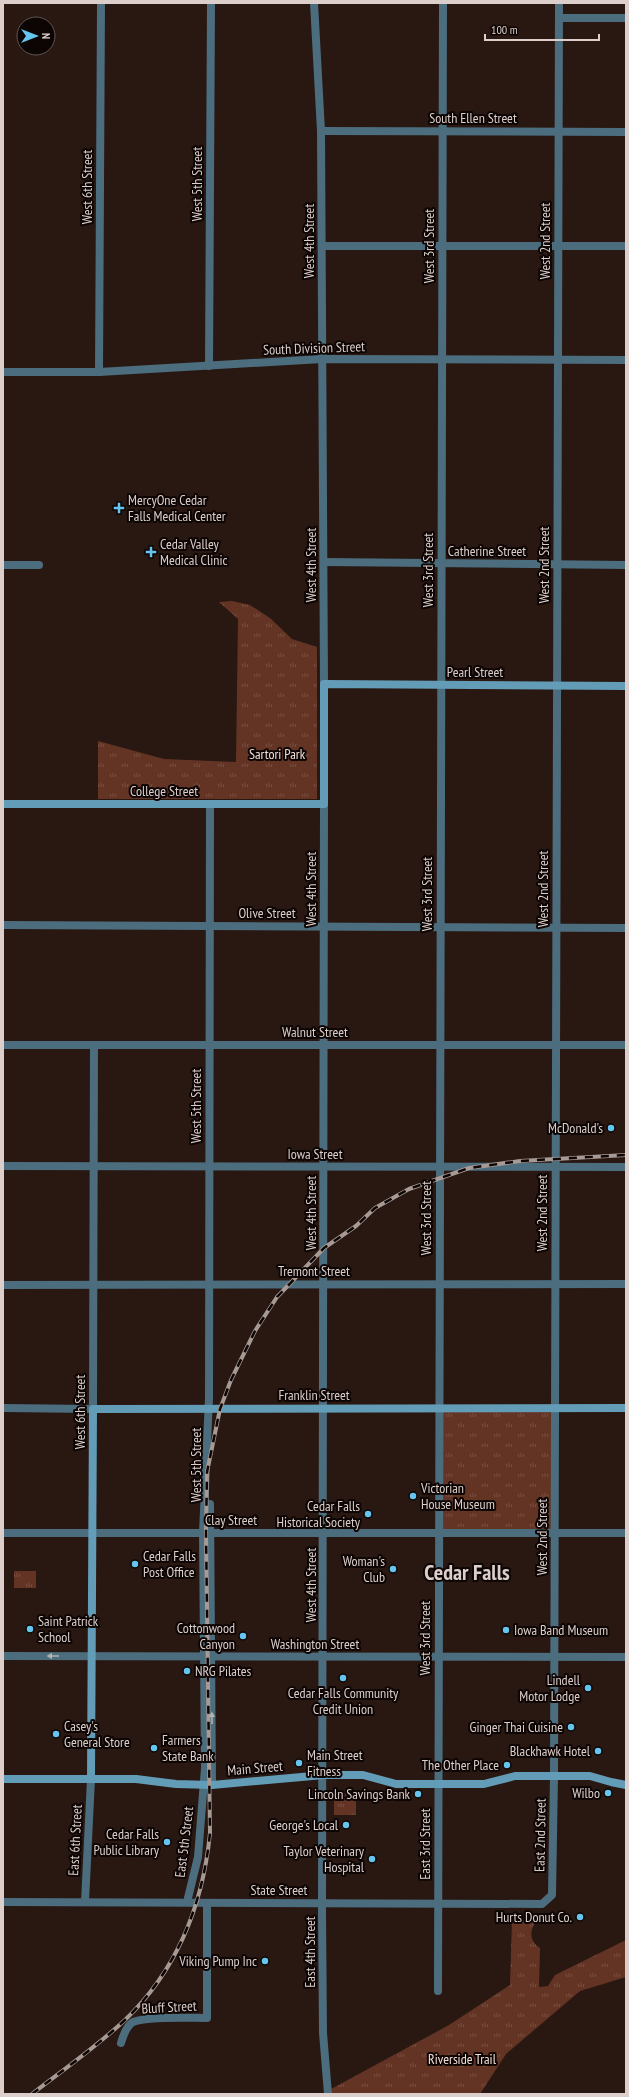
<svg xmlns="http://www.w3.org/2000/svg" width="629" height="2097" font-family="'PT Sans Narrow',sans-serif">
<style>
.grass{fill:url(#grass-tufts)}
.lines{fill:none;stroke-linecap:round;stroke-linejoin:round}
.street{stroke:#4b6d7e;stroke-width:8}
.secondary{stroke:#639cb7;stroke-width:8}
.rail-casing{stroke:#a79994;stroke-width:4}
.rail{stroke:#0c0504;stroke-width:2.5;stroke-dasharray:8;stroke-linecap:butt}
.oneway{fill:#b0b2b4}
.poi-dot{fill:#65c5ee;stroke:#0c0504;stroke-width:1.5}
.labels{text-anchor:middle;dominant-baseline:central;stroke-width:4;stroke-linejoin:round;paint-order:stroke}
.street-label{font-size:14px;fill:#dccfcb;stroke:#0c0504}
.poi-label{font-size:14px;fill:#dccfcb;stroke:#0c0504;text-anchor:end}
.park-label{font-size:14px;fill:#f4ded6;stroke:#0c0504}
.town-label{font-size:22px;font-weight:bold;fill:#dccfcb;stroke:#0c0504}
</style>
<defs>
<pattern id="grass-tufts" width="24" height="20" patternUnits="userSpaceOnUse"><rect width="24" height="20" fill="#633424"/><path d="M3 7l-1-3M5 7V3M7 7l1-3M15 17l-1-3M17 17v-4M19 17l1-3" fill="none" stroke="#795042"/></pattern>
</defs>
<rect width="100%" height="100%" fill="#291711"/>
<g class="grass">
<polygon points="232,601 250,605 270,618 292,639 317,647 317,799 98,799 98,741 164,759 236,762 238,619 219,602"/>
<rect x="439" y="1408" width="116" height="125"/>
<rect x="14" y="1571" width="22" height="17"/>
<rect x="334" y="1793" width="22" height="22"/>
<path d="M512,1920H537C529,1930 529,1941 540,1948L539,1986L540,1987L548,1986L555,1975L626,1940V1977L580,1991L506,2054L480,2094H322L449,2025L510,1985Z"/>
</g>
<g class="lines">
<g class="street">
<polyline points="314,3 321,131 324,684"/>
<polyline points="559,18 626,18"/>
<polyline points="321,131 626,132"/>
<polyline points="322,246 626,246"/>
<polyline points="209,366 211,3"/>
<polyline points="3,372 99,372 322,359 626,360"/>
<polyline points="99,372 101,3"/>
<polyline points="324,562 626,565"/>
<polyline points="3,565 39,565"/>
<polyline points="324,804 322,1912 323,2033 328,2094"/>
<polyline points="3,925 626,928"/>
<polyline points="3,1045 626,1045"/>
<polyline points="3,1166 626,1167"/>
<polyline points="3,1285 626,1284"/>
<polyline points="3,1408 93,1409 94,1045"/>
<polyline points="210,1504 212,1785"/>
<polyline points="3,1533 626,1533"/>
<polyline points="3,1656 626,1657"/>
<polyline points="3,1902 542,1904 552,1895 554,1776 559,3"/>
<polyline points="85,1902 91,1779"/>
<polyline points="187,1902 198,1857 205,1768 203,1533 209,1398 210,804"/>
<polyline points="438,1991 443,3"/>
<path d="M121,2043C123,2036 126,2026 133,2022C148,2016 189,2018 207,2018V1903"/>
</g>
<g class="secondary">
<polyline points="3,804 324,804 324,684 626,686"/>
<polyline points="3,1779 136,1779 176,1784 212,1785 324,1775 363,1775 396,1784 484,1784 515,1776 590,1776 611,1782 626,1785"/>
<polyline points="91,1779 93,1409 626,1408"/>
</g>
<g class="rail-casing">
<path id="rail" d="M32,2094C63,2070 96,2047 125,2020C177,1970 203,1904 210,1833L206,1533L207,1472L220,1409L231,1380L255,1331L277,1297L324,1248L356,1226L375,1208L409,1189L469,1168L520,1161L626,1155"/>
</g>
<use href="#rail" class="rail"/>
</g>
<defs><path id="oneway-solid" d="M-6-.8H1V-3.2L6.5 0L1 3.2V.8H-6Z"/></defs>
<g class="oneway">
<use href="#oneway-solid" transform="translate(53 1656) rotate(-180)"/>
<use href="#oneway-solid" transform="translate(212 1718) rotate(-91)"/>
</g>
<g class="poi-dot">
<path d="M117 502h4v4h4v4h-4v4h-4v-4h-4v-4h4z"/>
<path d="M149 546h4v4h4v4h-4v4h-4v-4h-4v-4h4z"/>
<circle cx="611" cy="1128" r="4"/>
<circle cx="413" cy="1496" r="4"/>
<circle cx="368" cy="1514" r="4"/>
<circle cx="135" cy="1564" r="4"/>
<circle cx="393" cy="1569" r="4"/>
<circle cx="30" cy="1629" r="4"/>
<circle cx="506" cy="1630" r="4"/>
<circle cx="243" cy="1636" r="4"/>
<circle cx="187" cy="1671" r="4"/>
<circle cx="343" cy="1678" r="4"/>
<circle cx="588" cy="1688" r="4"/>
<circle cx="571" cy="1727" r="4"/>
<circle cx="56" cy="1734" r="4"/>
<circle cx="154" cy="1748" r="4"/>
<circle cx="598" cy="1751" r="4"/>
<circle cx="299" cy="1763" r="4"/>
<circle cx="507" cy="1765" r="4"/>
<circle cx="608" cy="1793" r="4"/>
<circle cx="418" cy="1794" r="4"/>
<circle cx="346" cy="1825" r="4"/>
<circle cx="167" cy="1842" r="4"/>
<circle cx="372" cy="1859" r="4"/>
<circle cx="580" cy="1917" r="4"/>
<circle cx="265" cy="1961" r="4"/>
</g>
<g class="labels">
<g class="street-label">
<text x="473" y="118">South Ellen Street</text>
<text transform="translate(197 184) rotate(-90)">West 5th Street</text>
<text transform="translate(87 187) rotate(-90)">West 6th Street</text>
<text transform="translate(309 241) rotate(-90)">West 4th Street</text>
<text transform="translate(545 241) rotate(-90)">West 2nd Street</text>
<text transform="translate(429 246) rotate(-90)">West 3rd Street</text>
<text transform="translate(314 348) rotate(-2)">South Division Street</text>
<text x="487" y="551">Catherine Street</text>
<text transform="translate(311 565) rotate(-90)">West 4th Street</text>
<text transform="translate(544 565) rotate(-90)">West 2nd Street</text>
<text transform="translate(428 570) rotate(-90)">West 3rd Street</text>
<text x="475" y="672">Pearl Street</text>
<text x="164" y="791">College Street</text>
<text transform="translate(311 889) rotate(-90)">West 4th Street</text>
<text transform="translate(543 889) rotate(-90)">West 2nd Street</text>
<text transform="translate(427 894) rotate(-90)">West 3rd Street</text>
<text x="267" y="913">Olive Street</text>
<text x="315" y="1032">Walnut Street</text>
<text transform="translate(196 1106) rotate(-90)">West 5th Street</text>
<text x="315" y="1154">Iowa Street</text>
<text transform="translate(311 1213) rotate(-90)">West 4th Street</text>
<text transform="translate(542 1213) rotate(-90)">West 2nd Street</text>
<text transform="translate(426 1218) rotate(-90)">West 3rd Street</text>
<text x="314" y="1271">Tremont Street</text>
<text x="314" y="1395">Franklin Street</text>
<text transform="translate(80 1412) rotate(-90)">West 6th Street</text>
<text transform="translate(196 1465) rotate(-90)">West 5th Street</text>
<text x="231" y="1520">Clay Street</text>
<text transform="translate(542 1537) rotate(-90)">West 2nd Street</text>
<text transform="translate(311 1585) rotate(-90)">West 4th Street</text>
<text transform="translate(425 1638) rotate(-90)">West 3rd Street</text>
<text x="315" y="1644">Washington Street</text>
<text transform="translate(255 1768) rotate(-5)">Main Street</text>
<text transform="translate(540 1835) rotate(-89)">East 2nd Street</text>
<text transform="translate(75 1840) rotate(-87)">East 6th Street</text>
<text transform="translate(184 1842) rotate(-83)">East 5th Street</text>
<text transform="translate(425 1844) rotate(-90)">East 3rd Street</text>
<text x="279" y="1890">State Street</text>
<text transform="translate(310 1952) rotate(-90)">East 4th Street</text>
<text transform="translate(169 2007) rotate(-3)">Bluff Street</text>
</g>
<g class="poi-label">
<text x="128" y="500" text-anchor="start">MercyOne Cedar<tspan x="128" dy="16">Falls Medical Center</tspan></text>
<text x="160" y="544" text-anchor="start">Cedar Valley<tspan x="160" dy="16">Medical Clinic</tspan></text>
<text x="603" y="1128">McDonald's</text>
<text x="421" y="1488" text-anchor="start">Victorian<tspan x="421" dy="16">House Museum</tspan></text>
<text x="360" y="1506">Cedar Falls<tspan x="360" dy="16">Historical Society</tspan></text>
<text x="143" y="1556" text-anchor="start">Cedar Falls<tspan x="143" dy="16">Post Office</tspan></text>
<text x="385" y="1561">Woman's<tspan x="385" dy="16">Club</tspan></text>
<text x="38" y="1621" text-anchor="start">Saint Patrick<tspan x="38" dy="16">School</tspan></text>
<text x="235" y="1628">Cottonwood<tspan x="235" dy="16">Canyon</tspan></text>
<text x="514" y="1630" text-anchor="start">Iowa Band Museum</text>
<text x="195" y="1671" text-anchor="start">NRG Pilates</text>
<text x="580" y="1680">Lindell<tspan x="580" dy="16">Motor Lodge</tspan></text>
<text x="343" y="1693" text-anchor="middle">Cedar Falls Community<tspan x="343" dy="16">Credit Union</tspan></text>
<text x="64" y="1726" text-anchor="start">Casey's<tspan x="64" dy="16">General Store</tspan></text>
<text x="563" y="1727">Ginger Thai Cuisine</text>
<text x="162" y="1740" text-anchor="start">Farmers<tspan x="162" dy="16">State Bank</tspan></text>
<text x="590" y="1751">Blackhawk Hotel</text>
<text x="307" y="1755" text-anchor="start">Main Street<tspan x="307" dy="16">Fitness</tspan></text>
<text x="499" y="1765">The Other Place</text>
<text x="600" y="1793">Wilbo</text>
<text x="410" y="1794">Lincoln Savings Bank</text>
<text x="338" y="1825">George's Local</text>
<text x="159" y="1834">Cedar Falls<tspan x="159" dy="16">Public Library</tspan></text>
<text x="364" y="1851">Taylor Veterinary<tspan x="364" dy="16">Hospital</tspan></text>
<text x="572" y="1917">Hurts Donut Co.</text>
<text x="257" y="1961">Viking Pump Inc</text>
</g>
<g class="park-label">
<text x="277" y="754">Sartori Park</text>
<text x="462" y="2059">Riverside Trail</text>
</g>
<g class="town-label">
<text x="467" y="1572">Cedar Falls</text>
</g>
</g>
<rect width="629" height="2097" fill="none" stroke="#dccfcb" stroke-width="8"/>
<g transform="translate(36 36) rotate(90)"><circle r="19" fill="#0c0504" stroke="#5f5654"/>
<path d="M0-3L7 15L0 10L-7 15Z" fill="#65c5ee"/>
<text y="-6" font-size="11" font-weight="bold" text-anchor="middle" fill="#dccfcb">N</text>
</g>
<path d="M485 34v6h114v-6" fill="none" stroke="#dccfcb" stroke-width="2"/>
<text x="491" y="34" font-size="12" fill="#dccfcb" stroke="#0c0504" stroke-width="3" paint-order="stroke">100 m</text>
</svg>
